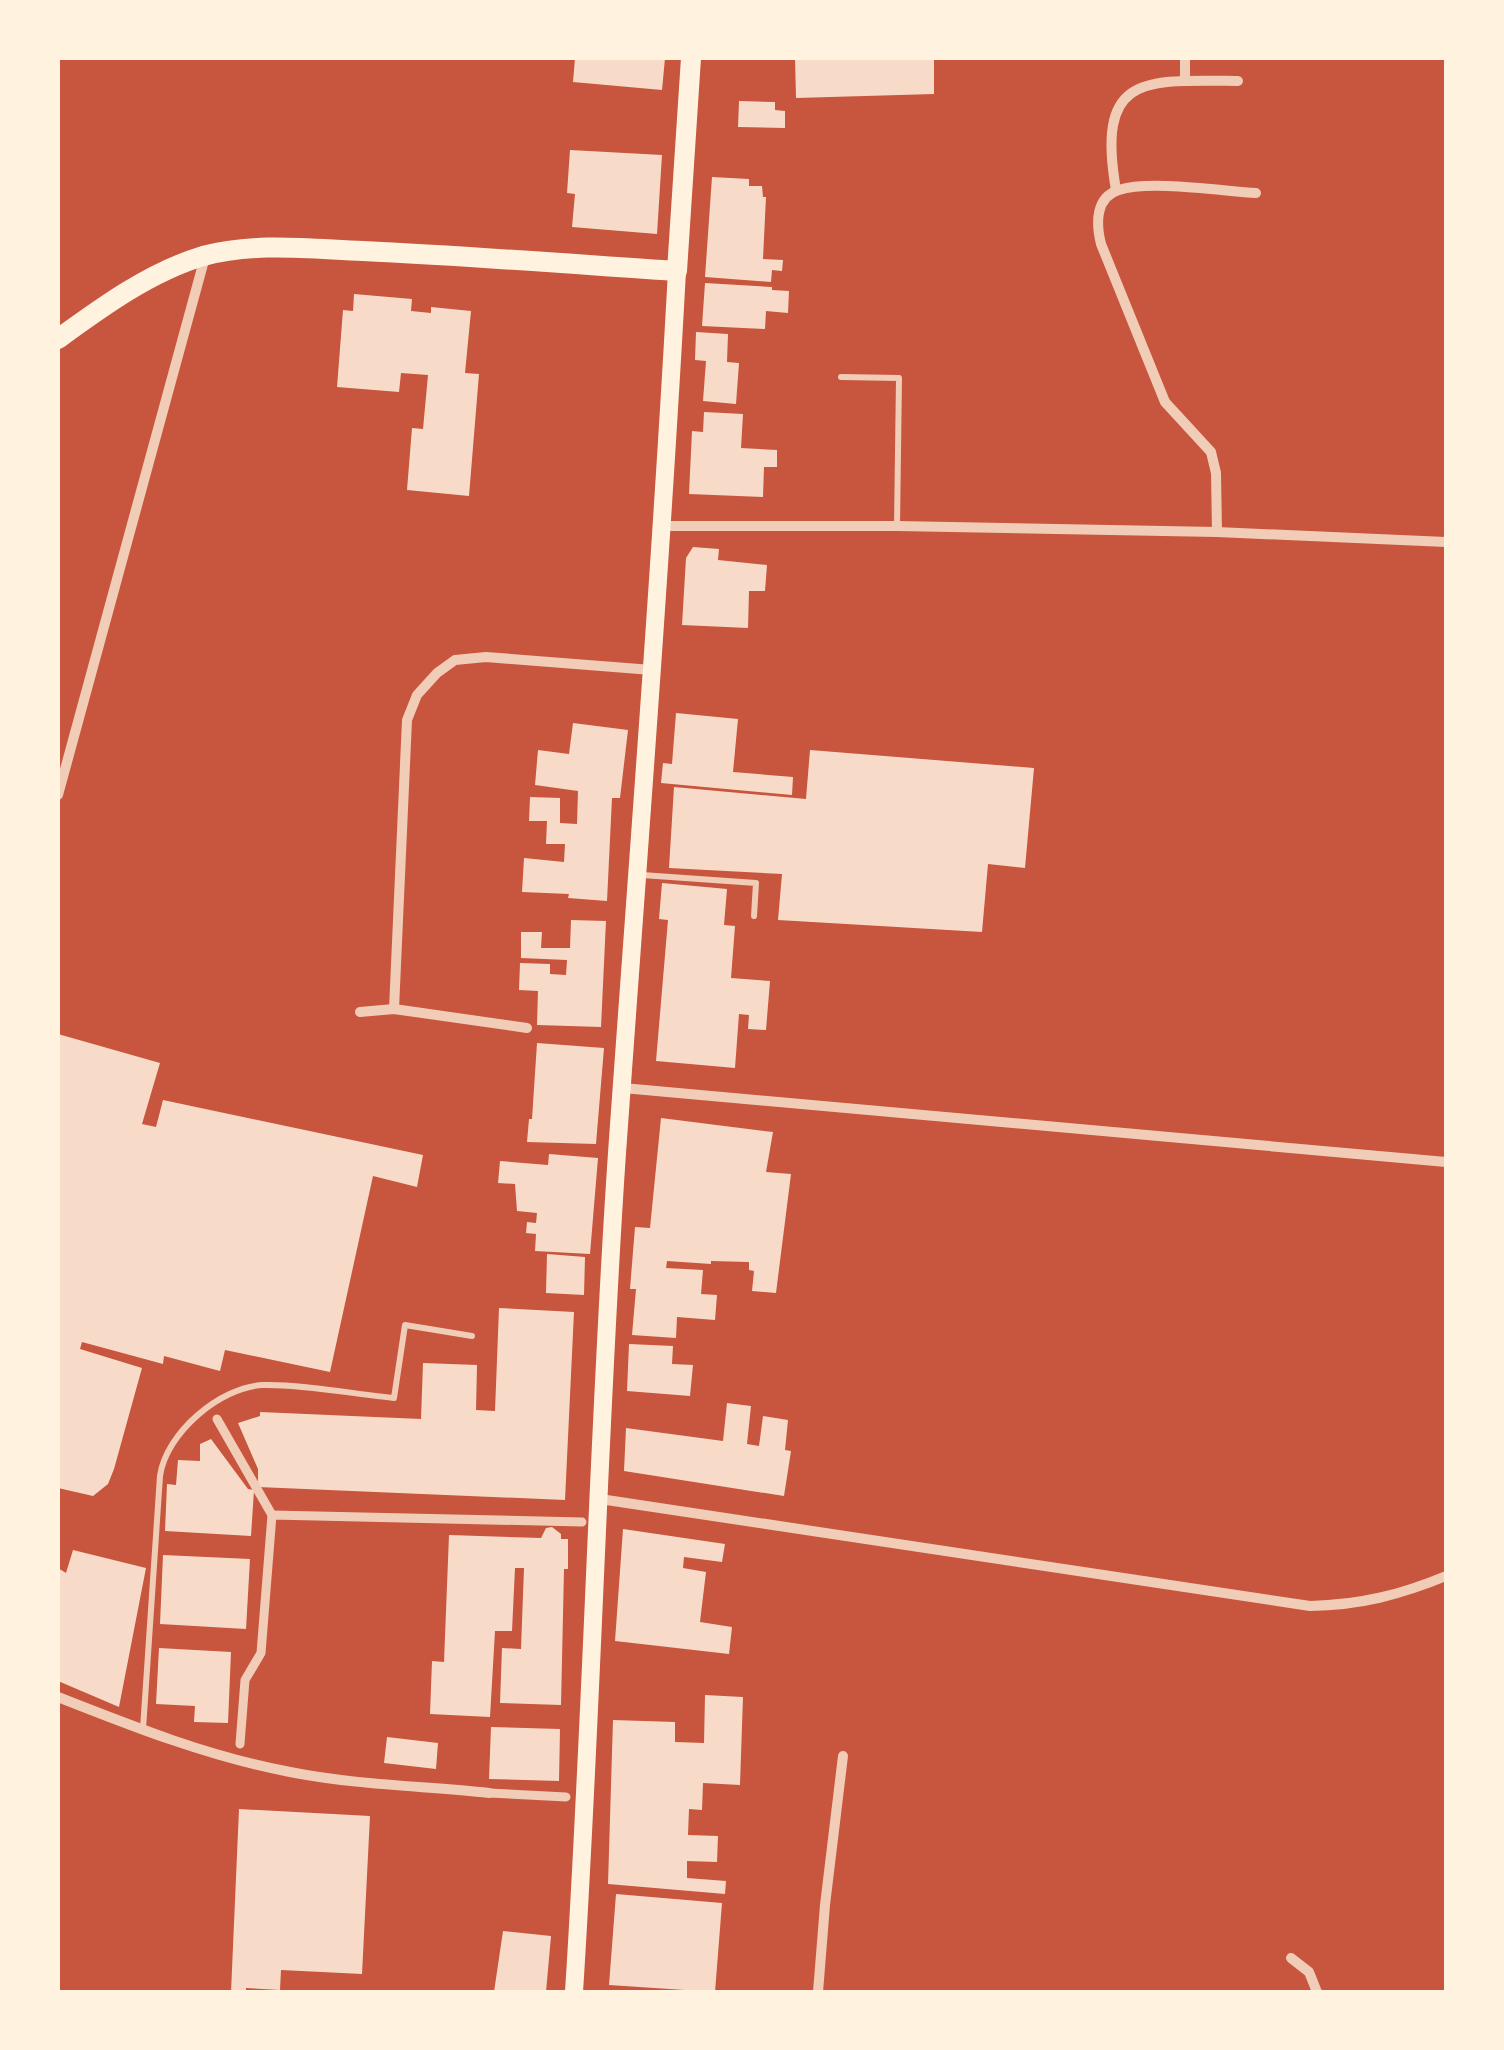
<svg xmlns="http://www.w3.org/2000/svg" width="1504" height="2050" font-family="'Titillium Web',sans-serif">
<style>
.building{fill:#f7dbc8}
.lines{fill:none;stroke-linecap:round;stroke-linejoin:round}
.service{stroke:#f1ccb7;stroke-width:6}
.pedestrian{stroke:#f1ccb7;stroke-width:9}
.minor{stroke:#f1ccb7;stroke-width:10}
.secondary{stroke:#fff3e0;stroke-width:18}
.primary{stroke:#fff3e0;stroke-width:20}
</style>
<rect width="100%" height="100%" fill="#c8553d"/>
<g class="building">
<polygon points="575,58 665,58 662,90 573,82"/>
<polygon points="795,58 934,58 934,94 796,98"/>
<polygon points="739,101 775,102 775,110 785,111 785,128 738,127"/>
<polygon points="570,150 662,155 657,234 572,227 575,194 567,193"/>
<polygon points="712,177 749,179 749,186 762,186 763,197 766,197 763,259 783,260 782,271 772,270 771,282 705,277"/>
<polygon points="705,283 772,287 772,290 789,291 788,313 766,311 765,329 702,326"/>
<polygon points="354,294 412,299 411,311 431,313 431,307 471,311 465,373 479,374 469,496 407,490 412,428 423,429 428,375 401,373 399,392 337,387 343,310 353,311"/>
<polygon points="696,332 728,334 727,362 739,363 736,404 703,401 706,361 695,360"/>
<polygon points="704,412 743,414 741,448 777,450 777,467 764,467 763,497 689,494 692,431 703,432"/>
<polygon points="693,547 719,549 718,560 767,565 765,591 749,591 748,628 682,625 686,558"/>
<polygon points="676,713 738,719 733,772 793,777 792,795 661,783 663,763 672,764"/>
<polygon points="573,723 628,730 620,798 612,798 607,901 568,898 569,894 522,892 524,858 564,862 565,844 546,844 547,821 529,821 530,797 560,798 560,823 577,824 578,791 535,785 538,750 569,754"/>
<polygon points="810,750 1034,768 1025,868 988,864 982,932 778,920 782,874 669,868 674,787 806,799"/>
<polygon points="662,883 727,889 724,925 735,926 731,978 770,981 766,1030 748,1029 749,1015 739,1014 735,1068 656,1061 668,920 659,919"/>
<polygon points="571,920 606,921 601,1027 537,1025 538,991 519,990 520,963 550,964 550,974 566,975 567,960 521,958 521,932 542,932 541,948 570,948"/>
<polygon points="58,1034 160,1063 142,1124 156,1127 163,1100 423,1155 417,1187 373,1176 330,1372 225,1350 220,1371 164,1356 163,1364 82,1342 80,1349 142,1368 114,1469 108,1484 93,1496 58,1488"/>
<polygon points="537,1043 604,1048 596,1144 527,1142 529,1119 532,1119"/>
<polygon points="661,1118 773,1132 766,1172 791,1174 776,1293 752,1291 754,1271 749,1270 749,1262 711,1261 711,1264 667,1261 666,1268 703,1270 701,1294 717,1295 715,1320 677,1317 676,1338 632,1335 636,1289 630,1289 635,1227 650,1228"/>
<polygon points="549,1154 598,1158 590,1254 535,1251 536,1234 526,1233 527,1222 536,1223 537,1213 517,1211 515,1184 498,1183 500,1161 548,1165"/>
<polygon points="547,1254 585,1257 584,1295 546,1293"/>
<polygon points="499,1308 574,1312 565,1500 258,1487 258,1469 238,1423 260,1416 260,1412 421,1419 423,1363 477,1365 476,1410 495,1411"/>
<polygon points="629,1344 673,1346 672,1364 693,1365 690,1396 627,1391"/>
<polygon points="727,1403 751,1406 747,1444 759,1446 763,1416 788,1420 785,1450 791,1451 784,1496 624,1471 626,1428 723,1441"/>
<polygon points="211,1439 248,1489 254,1490 251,1536 165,1531 167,1484 176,1485 178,1460 200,1461 200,1444"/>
<polygon points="552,1527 561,1534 561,1539 568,1539 568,1569 564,1569 561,1705 500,1703 502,1648 521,1649 524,1568 515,1568 512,1631 495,1631 490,1717 430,1714 432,1661 444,1662 449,1535 541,1538 546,1528"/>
<polygon points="623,1529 725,1544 722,1562 684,1557 683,1568 706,1572 700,1622 732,1627 729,1654 615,1641"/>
<polygon points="73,1550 146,1568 119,1707 58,1681 58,1568 66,1573"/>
<polygon points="163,1555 250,1559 246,1629 160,1624"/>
<polygon points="159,1648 231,1652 228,1723 194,1722 195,1706 156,1704"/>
<polygon points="705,1695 743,1697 740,1785 703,1783 702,1810 689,1809 688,1835 718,1836 717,1862 687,1861 687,1878 726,1881 725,1894 608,1884 613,1720 675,1722 675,1742 704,1743"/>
<polygon points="491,1727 560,1729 559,1781 489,1779"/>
<polygon points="387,1737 438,1743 436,1769 384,1763"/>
<polygon points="239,1809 370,1816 362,1974 281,1970 280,1990 246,1988 246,1992 231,1992"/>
<polygon points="616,1894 722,1903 715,1992 609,1985"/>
<polygon points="503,1931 551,1936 546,1992 494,1992"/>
</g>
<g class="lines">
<g class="service">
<polyline points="841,377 899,378 897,526"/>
<polyline points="642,875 756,883 754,916"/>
<path d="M143,1729L160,1476C166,1433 220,1387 263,1385C302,1384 354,1394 394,1398L405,1325L472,1336"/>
</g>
<g class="pedestrian">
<polyline points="217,1419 272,1515"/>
<polyline points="240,1744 245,1680 261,1653 272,1515 582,1522"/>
<polyline points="489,1793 566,1797"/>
</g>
<g class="minor">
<polyline points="1185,80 1185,58"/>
<path d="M1116,190C1096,74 1143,80 1238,81"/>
<polyline points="664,526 897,526 1217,532 1446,542"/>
<path d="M1217,532L1216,473L1211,452L1165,402L1101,244C1096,224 1095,197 1119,190C1149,180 1222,191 1256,193"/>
<polyline points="58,795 205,257"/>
<polyline points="394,1009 407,720 417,695 437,673 455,660 486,657 652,670"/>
<polyline points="360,1012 394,1009 527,1028"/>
<polyline points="623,1088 1446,1162"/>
<path d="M600,1499L1310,1606C1360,1605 1400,1595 1446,1576"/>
<path d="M58,1697C134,1727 210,1757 290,1772C355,1785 423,1786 489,1793"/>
<polyline points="1291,1958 1309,1972 1317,1992"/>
<polyline points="818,1992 825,1905 843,1756"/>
</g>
<path class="secondary" d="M574,1992C592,1713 598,1432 617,1153C638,859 661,565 677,271"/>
<path class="primary" d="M58,339C102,307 150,272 203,256C255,242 310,249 363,251C468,256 572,264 677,271L691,58"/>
</g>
<rect width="1504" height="2050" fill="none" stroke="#fff3e0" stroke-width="120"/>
</svg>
